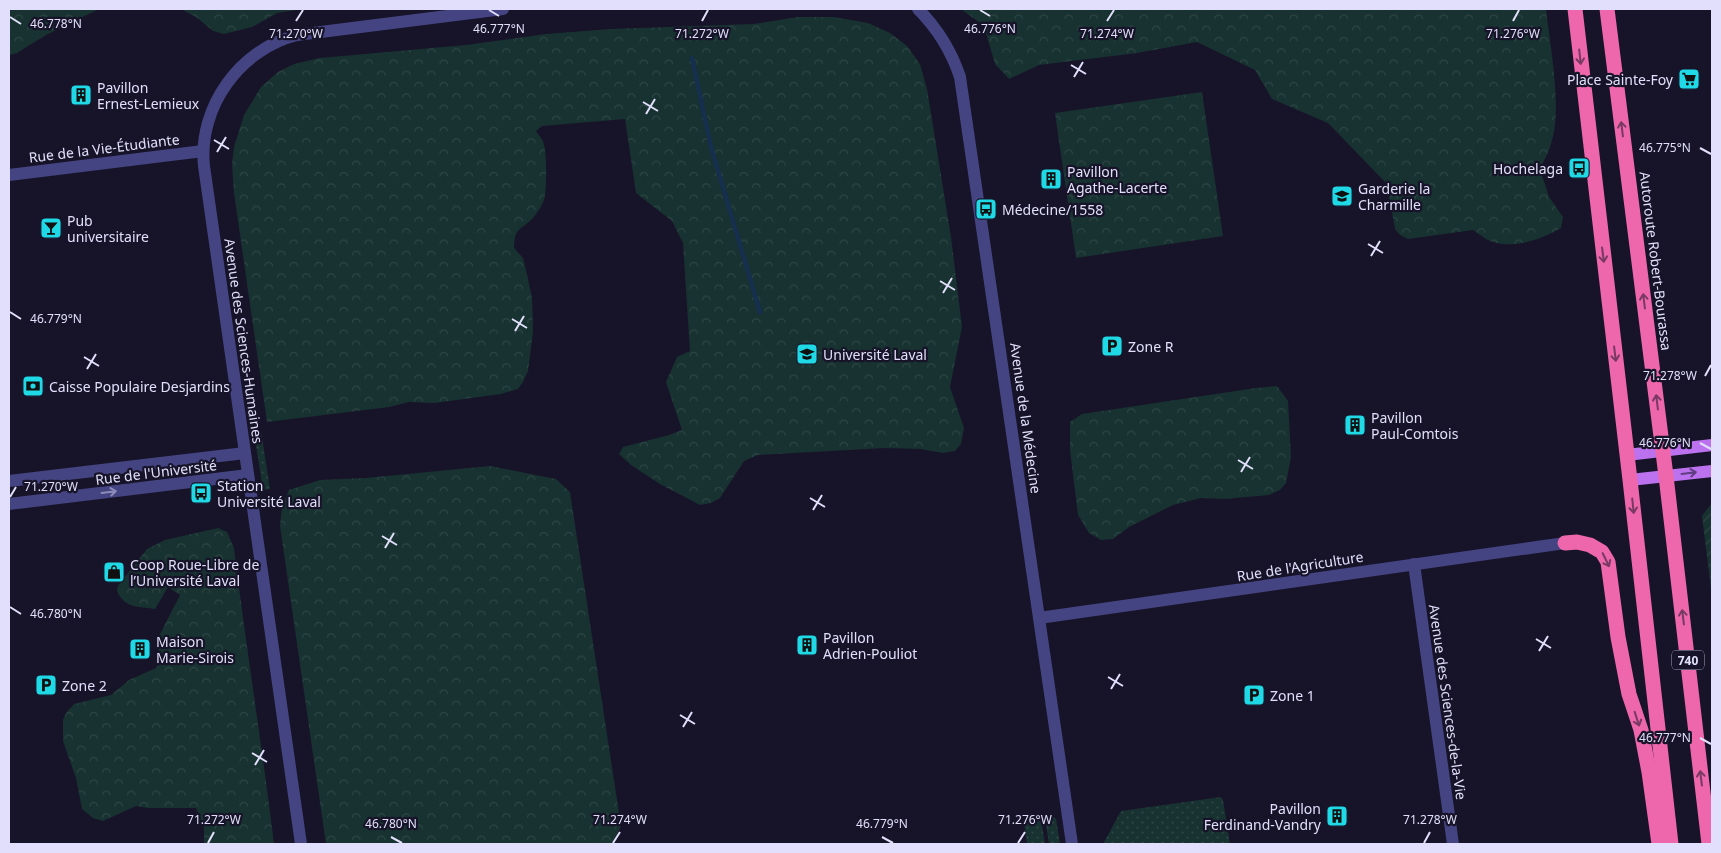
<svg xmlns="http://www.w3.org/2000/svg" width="1721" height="853" font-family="'Noto Sans',sans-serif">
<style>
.grass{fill:url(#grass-dots)}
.forest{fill:url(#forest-crowns)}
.garden{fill:url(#garden-furrows)}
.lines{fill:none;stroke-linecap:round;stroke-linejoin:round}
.stream{stroke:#172f4e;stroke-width:4.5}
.minor{stroke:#444482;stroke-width:12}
.major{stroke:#bc72ef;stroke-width:12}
.highway{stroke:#ee67ac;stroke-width:15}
.oneway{stroke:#783964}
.oneway2{stroke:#613e82}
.oneway3{stroke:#8b8ab8}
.ticks{fill:none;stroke:#e1dffb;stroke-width:2}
.labels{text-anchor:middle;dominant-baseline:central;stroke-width:4.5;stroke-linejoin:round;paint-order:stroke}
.shield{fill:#171429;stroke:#a4a2bc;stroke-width:1}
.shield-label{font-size:12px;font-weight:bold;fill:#e1dffb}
.poi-label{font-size:14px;fill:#e1dffb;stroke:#171429;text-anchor:start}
.street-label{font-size:14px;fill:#e1dffb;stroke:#171429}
.ticks-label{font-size:12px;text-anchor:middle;fill:#e1dffb;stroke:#171429;stroke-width:4.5;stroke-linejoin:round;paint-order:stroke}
</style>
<defs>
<pattern id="grass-dots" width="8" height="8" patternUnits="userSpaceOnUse" patternTransform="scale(1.25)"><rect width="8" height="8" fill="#173230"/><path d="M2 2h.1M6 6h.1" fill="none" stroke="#2d4645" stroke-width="1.8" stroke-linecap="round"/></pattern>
<pattern id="forest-crowns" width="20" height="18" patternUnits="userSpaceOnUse" patternTransform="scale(1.25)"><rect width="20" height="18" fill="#173230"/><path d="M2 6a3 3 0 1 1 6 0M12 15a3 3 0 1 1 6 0" fill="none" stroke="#2d4645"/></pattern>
<pattern id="garden-furrows" width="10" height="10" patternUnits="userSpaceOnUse" patternTransform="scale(1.25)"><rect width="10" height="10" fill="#173230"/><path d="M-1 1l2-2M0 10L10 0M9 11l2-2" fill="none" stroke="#2d4645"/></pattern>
</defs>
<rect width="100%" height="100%" fill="#171429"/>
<g class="grass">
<polygon points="261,431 270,489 263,490 254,432"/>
<polygon points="1221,797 1223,800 1230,844 1103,844 1121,811"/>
<polygon points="1054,817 1056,819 1060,844 1049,844 1045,818"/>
<polygon points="1041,819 1045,844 1027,844 1024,822"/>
</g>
<g class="forest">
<polygon points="9,9 99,9 46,35 17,53 9,55"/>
<polygon points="181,9 303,9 277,13 252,27 224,34 213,31 196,17"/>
<path d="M961,9H1546C1550,45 1562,106 1552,140C1550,150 1544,160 1540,169L1549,197L1563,217L1561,228C1542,239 1515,249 1493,242C1486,240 1479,234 1473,230L1408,239L1400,235L1395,229L1387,184L1328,123L1272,99L1255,70L1197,42L1137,53L1039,65L1009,79L995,64L984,26Z"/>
<path d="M798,17H834L868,23L890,33L907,46L920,64L927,89L951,237L962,327L950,387L964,428L961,444L955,451L943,453L920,449L885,448L758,455L744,461L720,498L711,503L700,505L660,484L631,465L619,454L623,447L669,435L682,430L666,382L677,357L690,351L683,243L672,221L636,193L625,119L542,126L536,131C538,134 541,138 543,141C547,151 547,189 544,200C542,205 539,210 536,214C525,230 514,224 514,248L523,258L526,270L532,298L533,332L528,371L523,382L518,389L501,394L434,403L409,402L389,407L267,422L234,193L232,164L234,147L244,115L261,87L278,72L294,64L320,58L466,45L546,34L611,29L754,24Z"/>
<polygon points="1202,92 1223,236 1076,258 1055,113"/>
<polygon points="1277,386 1288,401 1291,457 1286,483 1280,490 1269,495 1224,499 1201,498 1173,505 1129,527 1113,539 1101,540 1089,533 1078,515 1070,450 1070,422 1082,414 1256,388"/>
<polygon points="490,466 556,479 570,492 621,826 612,844 326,844 280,526 282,506 289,490 320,480 366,478"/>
<path d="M218,528L227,532L234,548C246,647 262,745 274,844H204V828L196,808H148L136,806L103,821L93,818L82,809L76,778L63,741V720L66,713L74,704L111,695L129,680L156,668L159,662L158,638L180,595L168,587L155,609C138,606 125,609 117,591L118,586L147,549L165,540Z"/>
</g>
<polygon class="garden" points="1712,503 1712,597 1702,516"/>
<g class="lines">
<polyline class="stream" points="692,58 711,147 760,312"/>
<g class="minor">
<path d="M918,9C938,29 951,50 960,77L1072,844"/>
<polyline points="9,175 203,151"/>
<polyline points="9,481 245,453"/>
<polyline points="9,504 248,475"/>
<polyline points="1414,564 1453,844"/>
<polyline points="1039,618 1565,543"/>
<path d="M301,844L204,166C198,107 240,49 297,35L503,9"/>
</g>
<g class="major">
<polyline points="1627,455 1712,445"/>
<polyline points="1630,480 1712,471"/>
</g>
<g class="highway">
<polyline points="1575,9 1630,480 1671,844"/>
<polyline points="1607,9 1666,476 1709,844"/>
<polyline points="1565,543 1577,542 1590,545 1602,552 1608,562 1618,637 1629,694 1641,730 1649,772 1659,844"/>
</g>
</g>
<defs><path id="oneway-shaft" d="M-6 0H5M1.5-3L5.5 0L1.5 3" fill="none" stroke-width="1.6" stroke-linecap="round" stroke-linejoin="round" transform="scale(1.25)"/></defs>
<g class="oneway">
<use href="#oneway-shaft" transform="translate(1580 57) rotate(84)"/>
<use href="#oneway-shaft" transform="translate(1622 129) rotate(-97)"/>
<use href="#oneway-shaft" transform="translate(1603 255) rotate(83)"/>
<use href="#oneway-shaft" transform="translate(1644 301) rotate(-97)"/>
<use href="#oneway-shaft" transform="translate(1615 354) rotate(83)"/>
<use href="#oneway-shaft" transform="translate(1657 402) rotate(-97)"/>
<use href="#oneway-shaft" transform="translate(1633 506) rotate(84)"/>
<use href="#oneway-shaft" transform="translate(1606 560) rotate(64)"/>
<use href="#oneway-shaft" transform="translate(1683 617) rotate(-97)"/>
<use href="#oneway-shaft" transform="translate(1637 719) rotate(72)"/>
<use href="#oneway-shaft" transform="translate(1701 778) rotate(-97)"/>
</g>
<use class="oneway2" href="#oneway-shaft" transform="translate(1689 473) rotate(-7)"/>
<use class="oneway3" href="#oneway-shaft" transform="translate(109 492) rotate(-7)"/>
<path class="ticks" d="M489,10L499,16M980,10L990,16M10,17L21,24M296,21L303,10M702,21L708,10M1107,21L1114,10M1513,21L1519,10M1071,65L1086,74M1074,77L1083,62M643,102L658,111M646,114L655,99M214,140L229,149M1700,148L1711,154M217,152L226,137M1368,244L1383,253M1371,256L1380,241M940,281L955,290M943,293L952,278M10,312L21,319M512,319L527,328M515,331L524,316M84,357L99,366M87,369L96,354M1705,376L1711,365M1700,443L1711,449M1238,460L1253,469M1241,472L1250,457M10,497L16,487M810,498L825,507M813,510L822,495M382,536L397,545M385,548L394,533M10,607L21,614M1536,639L1551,648M1539,651L1548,636M1108,677L1123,686M1111,689L1120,674M680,715L695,724M683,727L692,712M1700,738L1711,744M252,753L267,762M255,765L264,750M391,837L402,843M882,837L893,843M208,843L214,832M613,843L620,832M1018,843L1025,832M1424,843L1430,832"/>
<defs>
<g id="supermarket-square" transform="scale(1.125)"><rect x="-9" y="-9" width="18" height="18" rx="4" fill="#20d9e6" stroke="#171429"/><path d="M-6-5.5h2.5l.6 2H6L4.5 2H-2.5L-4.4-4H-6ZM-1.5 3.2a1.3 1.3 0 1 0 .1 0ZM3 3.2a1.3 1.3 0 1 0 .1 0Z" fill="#111"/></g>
<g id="building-square" transform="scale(1.125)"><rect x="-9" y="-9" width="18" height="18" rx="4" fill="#20d9e6" stroke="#171429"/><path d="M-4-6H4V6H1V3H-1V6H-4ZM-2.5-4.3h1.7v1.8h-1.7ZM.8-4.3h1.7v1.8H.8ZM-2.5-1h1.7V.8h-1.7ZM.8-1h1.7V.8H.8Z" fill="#111"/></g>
<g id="bus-square" transform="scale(1.125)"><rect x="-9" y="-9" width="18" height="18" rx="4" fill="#20d9e6" stroke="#171429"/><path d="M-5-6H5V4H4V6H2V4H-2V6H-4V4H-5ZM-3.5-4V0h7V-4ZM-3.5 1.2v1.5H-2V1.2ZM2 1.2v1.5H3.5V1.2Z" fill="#111"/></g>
<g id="school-square" transform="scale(1.125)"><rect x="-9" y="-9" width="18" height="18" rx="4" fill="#20d9e6" stroke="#171429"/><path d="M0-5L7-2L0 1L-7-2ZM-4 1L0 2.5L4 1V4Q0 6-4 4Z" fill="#111"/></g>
<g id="bar-square" transform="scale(1.125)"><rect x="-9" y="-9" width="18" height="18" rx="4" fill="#20d9e6" stroke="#171429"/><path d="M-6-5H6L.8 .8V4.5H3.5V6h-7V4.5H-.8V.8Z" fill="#111"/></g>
<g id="parking-square" transform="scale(1.125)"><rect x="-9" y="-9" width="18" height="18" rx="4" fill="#20d9e6" stroke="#171429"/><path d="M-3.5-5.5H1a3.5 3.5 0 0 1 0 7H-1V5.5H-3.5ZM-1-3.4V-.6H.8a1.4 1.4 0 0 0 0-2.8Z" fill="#111"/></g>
<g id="university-square" transform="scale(1.125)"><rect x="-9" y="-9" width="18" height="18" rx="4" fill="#20d9e6" stroke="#171429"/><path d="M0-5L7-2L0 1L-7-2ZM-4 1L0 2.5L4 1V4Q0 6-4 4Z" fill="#111"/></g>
<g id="bank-square" transform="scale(1.125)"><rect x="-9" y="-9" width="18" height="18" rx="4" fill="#20d9e6" stroke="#171429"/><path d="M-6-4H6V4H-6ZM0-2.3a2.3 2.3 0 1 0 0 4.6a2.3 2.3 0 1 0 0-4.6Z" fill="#111"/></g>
<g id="shop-square" transform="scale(1.125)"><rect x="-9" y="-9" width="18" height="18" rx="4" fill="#20d9e6" stroke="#171429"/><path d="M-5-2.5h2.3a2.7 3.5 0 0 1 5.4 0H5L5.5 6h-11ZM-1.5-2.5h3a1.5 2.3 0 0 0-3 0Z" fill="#111"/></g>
</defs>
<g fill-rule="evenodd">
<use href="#supermarket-square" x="1689" y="79"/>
<use href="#building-square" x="81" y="95"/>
<use href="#bus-square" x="1579" y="168"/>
<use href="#building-square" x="1051" y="179"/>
<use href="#school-square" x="1342" y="196"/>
<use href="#bus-square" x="986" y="209"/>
<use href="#bar-square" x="51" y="228"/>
<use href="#parking-square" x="1112" y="346"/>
<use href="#university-square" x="807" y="354"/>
<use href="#bank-square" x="33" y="386"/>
<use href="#building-square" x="1355" y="425"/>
<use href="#bus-square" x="201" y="493"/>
<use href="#shop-square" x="114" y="572"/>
<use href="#building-square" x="807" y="645"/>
<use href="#building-square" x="140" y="649"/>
<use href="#parking-square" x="46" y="685"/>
<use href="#parking-square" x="1254" y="695"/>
<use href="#building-square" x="1337" y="816"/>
</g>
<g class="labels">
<rect class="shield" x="1672" y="650.5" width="32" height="19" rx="4"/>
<g class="shield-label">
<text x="1688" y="660">740</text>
</g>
<g class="poi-label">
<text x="1673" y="79" text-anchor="end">Place Sainte-Foy</text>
<text x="97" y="87">Pavillon<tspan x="97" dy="16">Ernest-Lemieux</tspan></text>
<text x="1563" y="168" text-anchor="end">Hochelaga</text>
<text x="1067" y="171">Pavillon<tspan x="1067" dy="16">Agathe-Lacerte</tspan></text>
<text x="1358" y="188">Garderie la<tspan x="1358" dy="16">Charmille</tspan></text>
<text x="1002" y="209">Médecine/1558</text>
<text x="67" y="220">Pub<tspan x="67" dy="16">universitaire</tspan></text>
<text x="1128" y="346">Zone R</text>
<text x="823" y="354">Université Laval</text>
<text x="49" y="386">Caisse Populaire Desjardins</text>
<text x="1371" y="417">Pavillon<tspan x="1371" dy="16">Paul-Comtois</tspan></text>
<text x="217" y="485">Station<tspan x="217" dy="16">Université Laval</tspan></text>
<text x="130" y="564">Coop Roue-Libre de<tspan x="130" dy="16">l’Université Laval</tspan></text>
<text x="823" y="637">Pavillon<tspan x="823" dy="16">Adrien-Pouliot</tspan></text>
<text x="156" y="641">Maison<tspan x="156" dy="16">Marie-Sirois</tspan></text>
<text x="62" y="685">Zone 2</text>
<text x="1270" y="695">Zone 1</text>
<text x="1321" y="808" text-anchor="end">Pavillon<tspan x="1321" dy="16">Ferdinand-Vandry</tspan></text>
</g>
<g class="street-label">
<text transform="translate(104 148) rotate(-7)">Rue de la Vie-Étudiante</text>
<text transform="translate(1656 261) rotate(83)">Autoroute Robert-Bourassa</text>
<text transform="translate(244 341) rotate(82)">Avenue des Sciences-Humaines</text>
<text transform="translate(1026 418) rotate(82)">Avenue de la Médecine</text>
<text transform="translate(156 472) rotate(-7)">Rue de l'Université</text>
<text transform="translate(1300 566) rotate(-9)">Rue de l'Agriculture</text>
<text transform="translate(1448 702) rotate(82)">Avenue des Sciences-de-la-Vie</text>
</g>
</g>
<g class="ticks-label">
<text x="56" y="28">46.778°N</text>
<text x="499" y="33">46.777°N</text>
<text x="990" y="33">46.776°N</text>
<text x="296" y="38">71.270°W</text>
<text x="702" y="38">71.272°W</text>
<text x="1107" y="38">71.274°W</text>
<text x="1513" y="38">71.276°W</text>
<text x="1665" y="152">46.775°N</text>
<text x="56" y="323">46.779°N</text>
<text x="1670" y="380">71.278°W</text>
<text x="1665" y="447">46.776°N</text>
<text x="51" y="491">71.270°W</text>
<text x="56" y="618">46.780°N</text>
<text x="1665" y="742">46.777°N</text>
<text x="214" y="824">71.272°W</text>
<text x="620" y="824">71.274°W</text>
<text x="1025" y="824">71.276°W</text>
<text x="1430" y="824">71.278°W</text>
<text x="391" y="828">46.780°N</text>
<text x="882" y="828">46.779°N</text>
</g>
<rect width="1721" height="853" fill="none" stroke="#e1dffb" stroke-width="20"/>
</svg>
